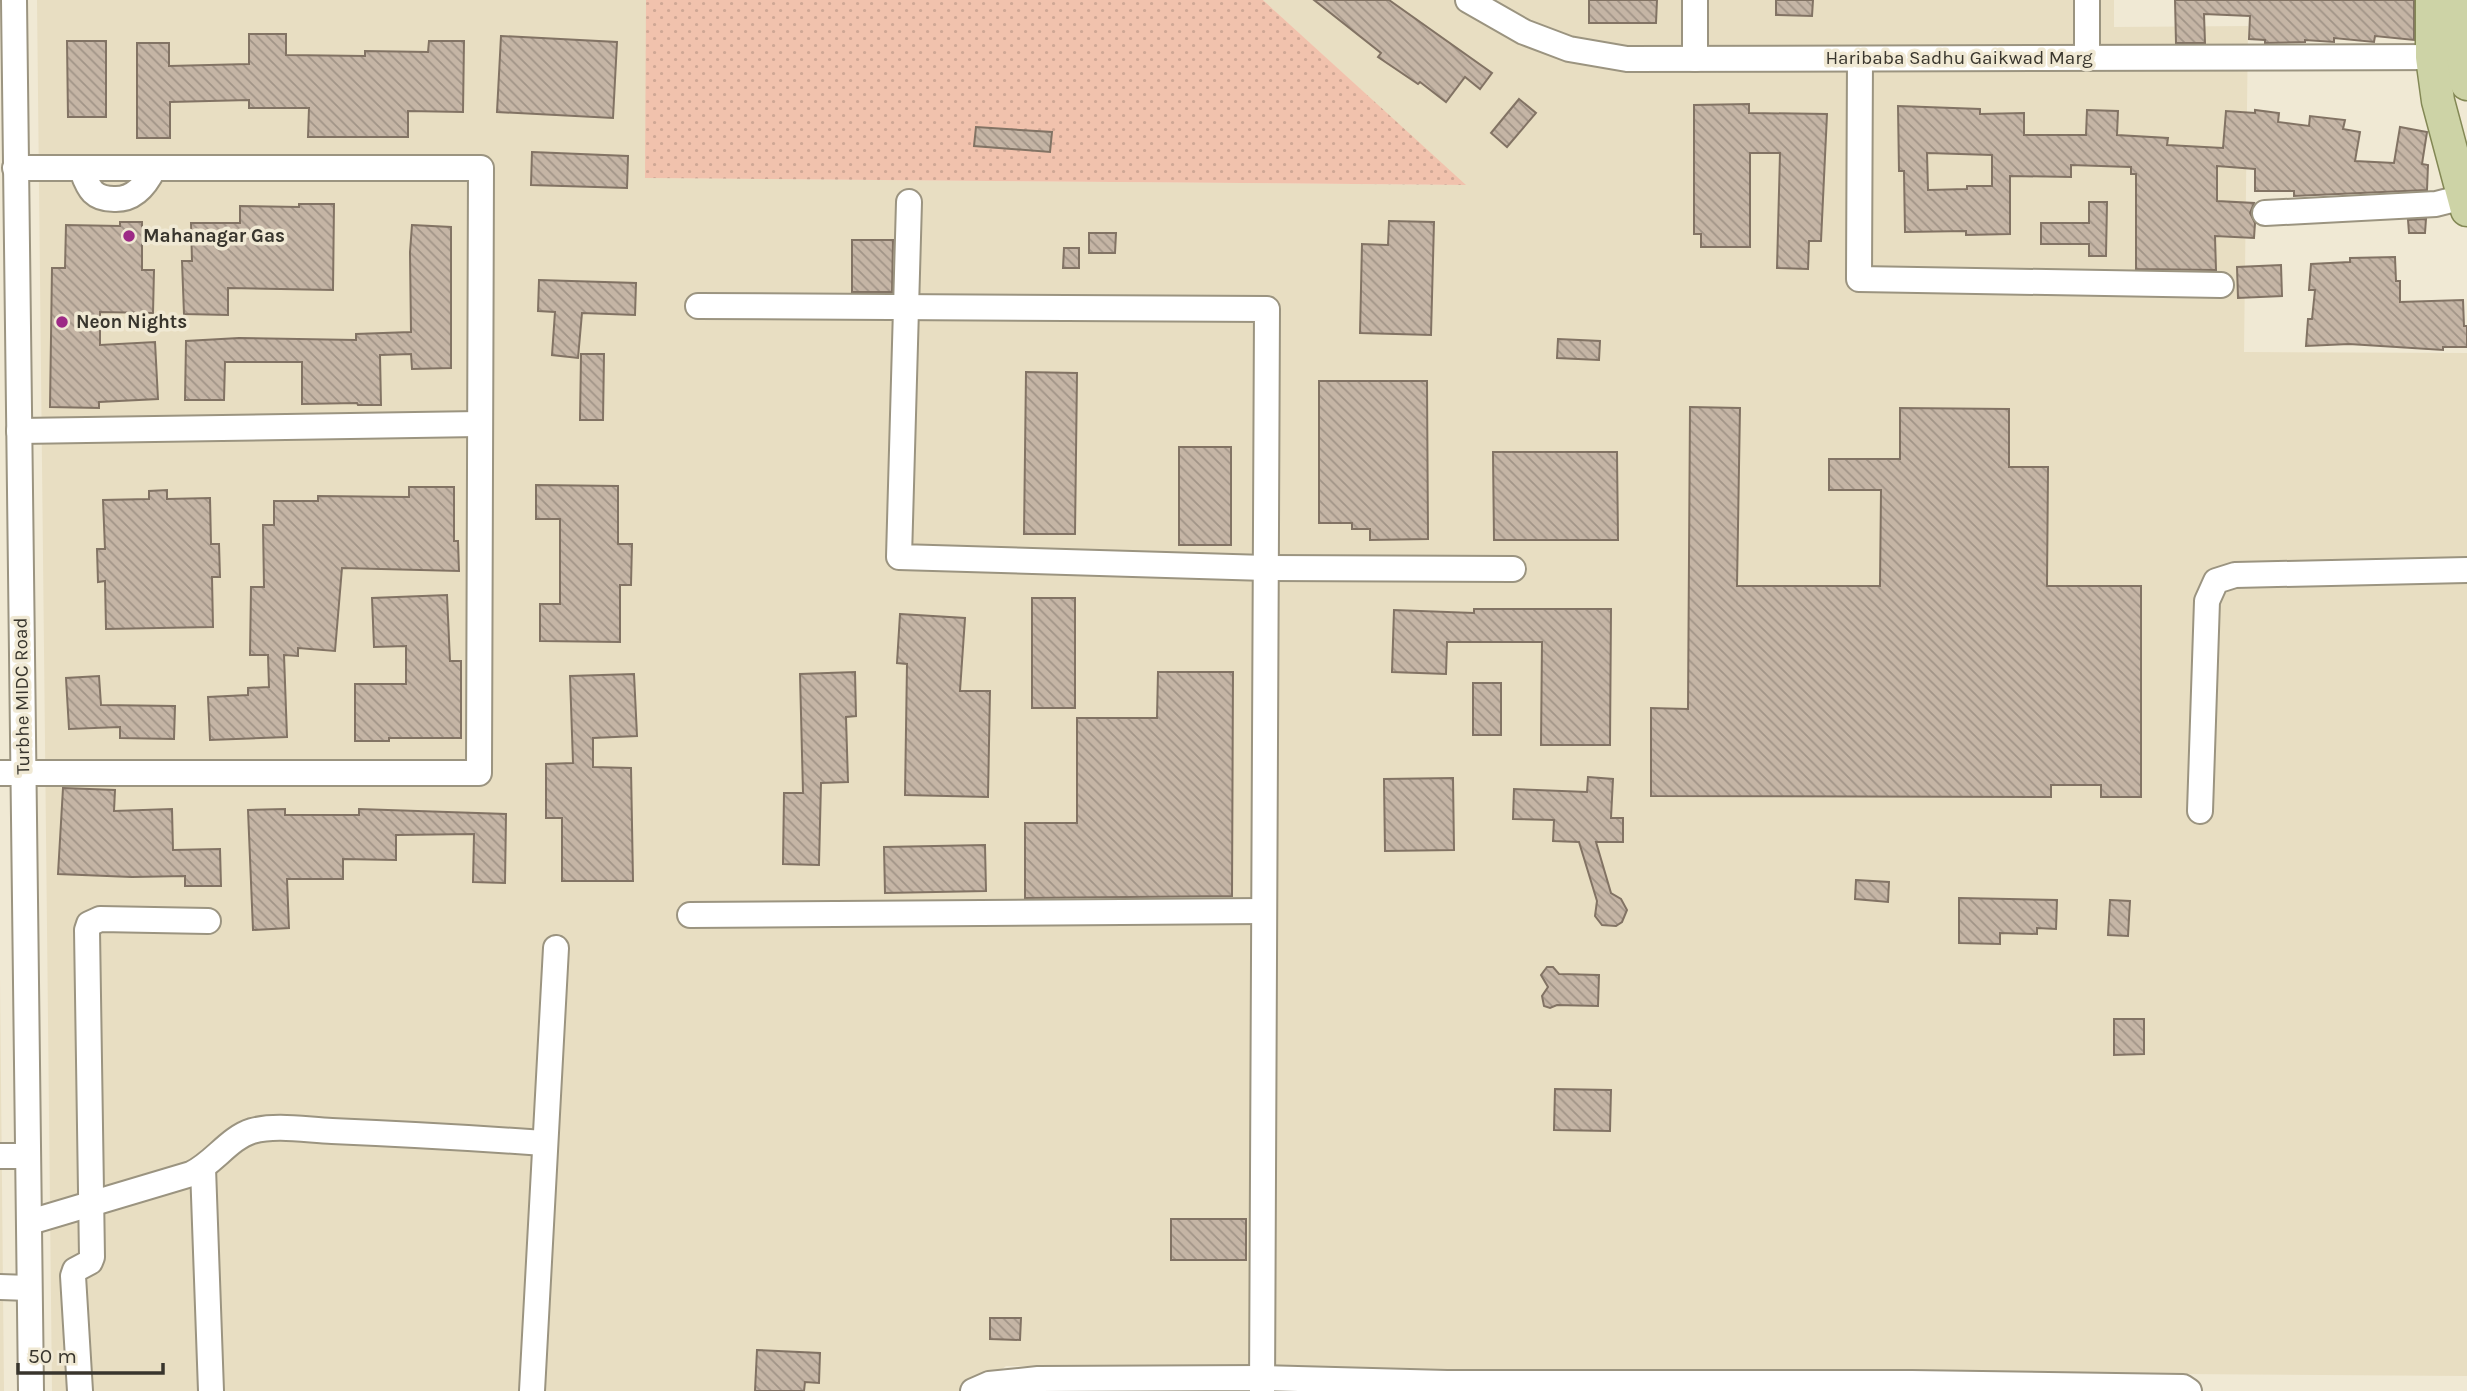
<svg xmlns="http://www.w3.org/2000/svg" width="2467" height="1391" font-family="Karla,sans-serif">
<style>
.built{fill:#e8dec2}
.grass{fill:url(#grass-dots)}
.building{fill:url(#building-back-hatch);stroke:#827364;stroke-width:2;fill-rule:evenodd}
.lines{fill:none;stroke-linecap:round;stroke-linejoin:round}
.minor-casing{stroke:#9b9480;stroke-width:28}
.major-casing{stroke:#838855;stroke-width:35}
.minor{stroke:#fff;stroke-width:24}
.major{stroke:#cdd3a6;stroke-width:32}
.poi-dot{fill:#9d2a86;stroke:#f0e9d4;stroke-width:2.5}
.labels{text-anchor:middle;dominant-baseline:central;stroke-width:7;stroke-linejoin:round;paint-order:stroke}
.street-label{font-size:19px;fill:#38352d;stroke:#f0e9d4}
.poi-label{font-size:19px;font-weight:bold;fill:#38352d;stroke:#f0e9d4;text-anchor:start}
</style>
<defs>
<pattern id="grass-dots" width="8" height="8" patternUnits="userSpaceOnUse" patternTransform="scale(1.75)"><rect width="8" height="8" fill="#f1c2ad"/><path d="M2 2h.1M6 6h.1" fill="none" stroke="#cfa795" stroke-width="1.8" stroke-linecap="round"/></pattern>
<pattern id="building-back-hatch" width="6" height="6" patternUnits="userSpaceOnUse" patternTransform="scale(1.75)"><rect width="6" height="6" fill="#c5b5a5"/><path d="M-1 5l2 2M0 0l6 6M5-1l2 2" fill="none" stroke="#a19487"/></pattern>
</defs>
<rect width="100%" height="100%" fill="#f0e9d4"/>
<g class="built">
<polygon points="37,0 646,0 646,178 1465,185 1263,0 2114,0 2114,27 2248,26 2244,352 2467,353 2467,1376 1006,1366 975,1391 52,1391"/>
<polygon points="0,977 4,1391 0,1391"/>
</g>
<polygon class="grass" points="646,0 1263,0 1466,185 645,178"/>
<g class="building">
<polygon points="1314,0 1389,0 1492,73 1480,89 1465,77 1446,102 1420,82 1418,84 1378,57 1381,53"/>
<polygon points="1589,0 1657,0 1656,23 1589,23"/>
<polygon points="1776,0 1813,0 1812,16 1776,15"/>
<polygon points="2175,0 2414,0 2414,40 2375,36 2374,42 2334,38 2334,42 2305,40 2305,42 2265,43 2265,40 2249,39 2250,16 2204,14 2205,43 2176,43"/>
<polygon points="249,34 286,34 286,55 365,56 365,51 428,52 429,41 464,41 463,112 408,111 408,137 308,137 309,108 249,108 249,100 170,102 170,138 137,138 137,43 169,43 169,66 249,64"/>
<polygon points="501,36 617,42 613,118 497,112"/>
<polygon points="67,41 106,41 106,117 68,117"/>
<polygon points="1519,99 1536,113 1507,147 1491,133"/>
<polygon points="1749,104 1749,113 1827,114 1821,241 1809,241 1808,269 1777,268 1780,153 1750,153 1750,247 1701,247 1701,234 1694,234 1694,105"/>
<path d="M1898,106L1980,109V114L2024,113V135H2086L2087,110L2118,111L2117,135L2168,138L2167,145L2223,148L2226,111L2255,113V110L2279,113L2278,122L2309,126L2310,116L2345,120L2343,129L2360,132L2355,161L2394,163L2400,127L2427,132L2422,164L2428,165L2427,190L2294,196V191H2255V169L2217,166V201L2254,203L2250,213L2255,223L2254,238L2215,236L2216,270L2136,269V174H2131V167L2071,165V177L2010,176V234L1966,235V231L1905,232L1904,171H1899ZM1927,153L1992,155V186H1967V189L1928,190Z"/>
<polygon points="976,127 1052,132 1050,152 974,146"/>
<polygon points="532,152 628,156 627,188 531,185"/>
<polygon points="2089,202 2107,202 2106,256 2089,256 2089,244 2041,244 2041,223 2089,223"/>
<polygon points="299,204 334,204 333,290 228,288 228,315 184,314 182,261 192,261 191,223 240,223 240,206 299,207"/>
<polygon points="2426,219 2425,233 2409,233 2408,220"/>
<polygon points="1389,221 1434,222 1431,335 1360,333 1362,244 1388,245"/>
<polygon points="120,222 142,222 142,270 154,270 153,313 100,312 100,345 155,342 158,399 99,402 99,408 50,407 52,268 65,268 66,225 120,226"/>
<polygon points="412,225 451,227 451,368 412,369 411,354 380,355 381,405 358,405 357,403 302,404 302,362 225,362 224,400 185,400 186,341 239,338 356,340 356,334 411,332 410,252"/>
<polygon points="1089,233 1116,233 1115,253 1089,253"/>
<polygon points="852,240 893,240 892,292 852,292"/>
<polygon points="1064,248 1079,248 1079,268 1063,268"/>
<polygon points="2395,257 2396,281 2400,281 2400,302 2463,300 2464,326 2467,326 2467,347 2443,347 2443,350 2349,344 2306,346 2308,319 2312,319 2315,290 2309,290 2311,264 2350,262 2350,258"/>
<polygon points="2281,265 2282,296 2238,298 2237,267"/>
<polygon points="539,280 636,283 635,315 582,313 578,358 552,355 555,312 538,311"/>
<polygon points="1558,339 1600,341 1599,360 1557,358"/>
<polygon points="581,354 604,354 603,420 580,420"/>
<polygon points="1026,372 1077,373 1075,534 1024,534"/>
<polygon points="1319,381 1427,381 1428,539 1370,540 1370,529 1352,529 1352,523 1319,523"/>
<polygon points="1690,407 1740,408 1737,586 1880,586 1881,490 1829,490 1829,459 1900,459 1900,408 2009,409 2009,467 2048,467 2047,586 2141,586 2141,797 2101,797 2101,785 2051,785 2051,797 1651,796 1651,708 1688,709"/>
<rect x="1179" y="447" width="52" height="98"/>
<polygon points="1493,452 1617,452 1618,540 1494,540"/>
<polygon points="536,485 618,486 618,544 632,544 631,585 620,585 620,642 540,641 540,604 560,604 560,519 536,519"/>
<polygon points="409,487 454,487 454,541 458,541 459,571 342,568 335,651 298,648 298,656 284,655 287,737 210,740 208,697 248,695 248,688 269,687 268,655 250,655 251,587 264,587 263,525 274,525 274,501 318,501 318,496 409,497"/>
<polygon points="167,490 167,499 210,498 211,544 219,544 220,577 212,577 213,627 106,629 105,581 98,582 97,549 105,549 103,500 149,499 149,491"/>
<polygon points="447,595 450,661 461,661 461,738 389,738 389,741 355,741 355,684 406,684 406,646 374,647 372,598"/>
<rect x="1032" y="598" width="43" height="110"/>
<polygon points="1474,609 1611,609 1610,745 1541,745 1542,642 1447,642 1446,674 1392,672 1394,610 1474,613"/>
<polygon points="900,614 965,618 960,691 990,691 988,797 905,795 907,664 897,663"/>
<polygon points="855,672 856,716 846,717 848,782 821,783 819,865 783,864 784,793 803,793 800,674"/>
<polygon points="1158,672 1233,672 1232,896 1025,898 1025,823 1077,823 1077,718 1157,718"/>
<polygon points="634,674 637,736 593,738 593,767 631,768 633,881 562,881 562,818 546,818 546,764 573,763 570,676"/>
<polygon points="99,676 101,705 175,706 174,739 120,738 120,727 69,729 66,678"/>
<rect x="1473" y="683" width="28" height="52"/>
<polygon points="1588,777 1613,779 1611,818 1623,818 1623,842 1596,842 1611,893 1621,899 1627,910 1622,922 1616,926 1602,925 1595,916 1597,901 1579,842 1553,841 1554,820 1513,819 1514,789 1587,792"/>
<polygon points="1453,778 1454,850 1385,851 1384,779"/>
<polygon points="63,788 115,790 114,811 172,809 173,850 220,849 221,886 185,886 185,876 132,877 58,874"/>
<polygon points="285,809 285,815 359,815 359,809 506,814 505,883 473,882 474,834 396,835 396,860 343,859 343,879 287,879 289,928 253,930 248,810"/>
<polygon points="985,845 986,891 885,893 884,847"/>
<polygon points="1856,880 1889,882 1888,902 1855,899"/>
<polygon points="1959,898 2057,900 2056,929 2037,928 2037,934 2000,933 2000,944 1959,943"/>
<polygon points="2110,900 2130,901 2128,936 2108,935"/>
<polygon points="1547,967 1553,967 1559,974 1599,975 1598,1006 1557,1005 1550,1008 1544,1006 1542,996 1548,987 1541,975"/>
<polygon points="2114,1019 2144,1019 2144,1054 2114,1055"/>
<polygon points="1555,1089 1611,1090 1610,1131 1554,1130"/>
<rect x="1171" y="1219" width="75" height="41"/>
<polygon points="990,1318 1021,1318 1020,1340 990,1339"/>
<polygon points="757,1350 820,1353 819,1383 805,1382 804,1391 755,1391"/>
</g>
<g class="lines">
<g class="minor-casing">
<g id="minor">
<polyline points="14,0 31,1391"/>
<polyline points="1468,0 1524,32 1569,49 1627,59 2449,57"/>
<polyline points="1695,0 1695,59"/>
<polyline points="2087,58 2087,0"/>
<polyline points="1860,59 1859,279 2221,285"/>
<path d="M81,168C84,176 87,186 93,192C99,198 107,199 114,199C134,200 146,185 154,168"/>
<polyline points="909,202 899,557 1266,568 1513,569"/>
<polyline points="2265,213 2436,204 2467,196"/>
<polyline points="698,306 1267,309 1262,1391"/>
<polyline points="19,431 479,424"/>
<polyline points="0,773 479,773 481,168 15,168"/>
<polyline points="2200,811 2207,601 2216,581 2235,575 2467,570"/>
<polyline points="690,915 1264,911"/>
<polyline points="0,1156 28,1156"/>
<polyline points="203,1168 211,1391"/>
<path d="M30,1222L191,1174C213,1164 229,1138 252,1131C276,1124 307,1130 332,1131C403,1134 473,1138 544,1143"/>
<polyline points="0,1287 29,1288"/>
<polyline points="80,1391 73,1276 75,1270 90,1262 92,1257 87,930 89,924 100,919 208,921"/>
<polyline points="532,1391 556,948"/>
<polyline points="973,1391 989,1384 1038,1379 1262,1378 1447,1383 1912,1383 2183,1387 2189,1391"/>
</g>
</g>
<g class="major-casing">
<g id="major">
<polyline points="2432,0 2432,57 2438,101 2467,210"/>
<polyline points="2463,0 2463,57 2467,84"/>
</g>
</g>
<use href="#minor" class="minor"/>
<use href="#major" class="major"/>
</g>
<g class="poi-dot">
<circle cx="129" cy="236" r="7"/>
<circle cx="62" cy="322" r="7"/>
</g>
<g class="labels">
<g class="street-label">
<text x="1959" y="58">Haribaba Sadhu Gaikwad Marg</text>
<text transform="translate(22 696) rotate(-91)">Turbhe MIDC Road</text>
</g>
<g class="poi-label">
<text x="143" y="236">Mahanagar Gas</text>
<text x="76" y="322">Neon Nights</text>
</g>
</g>
<path d="M18 1363v10h145v-10" fill="none" stroke="#38352d" stroke-width="3.5"/>
<text x="28" y="1363" font-size="21" fill="#38352d" stroke="#f0e9d4" stroke-width="5" paint-order="stroke">50 m</text>
</svg>
